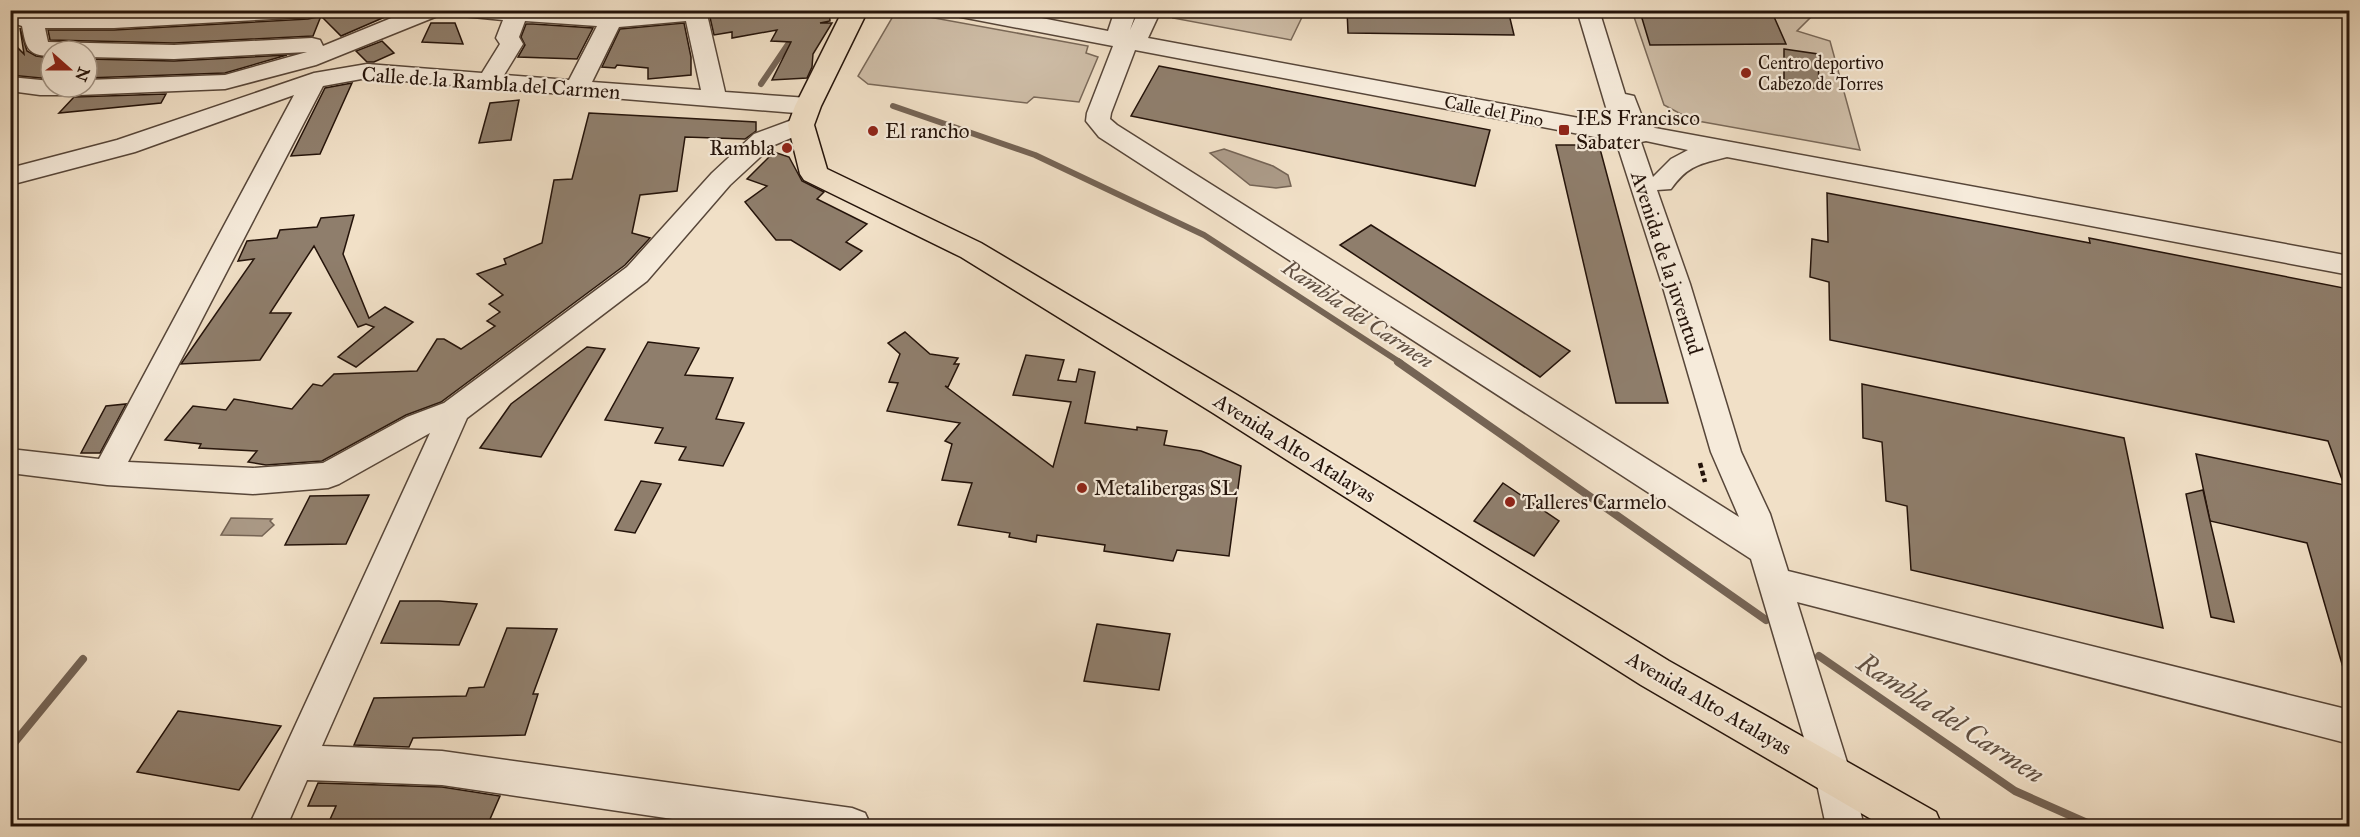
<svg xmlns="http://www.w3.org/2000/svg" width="2360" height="837" font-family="'IM FELL Great Primer',serif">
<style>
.green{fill:#cebda7;stroke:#796858;stroke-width:1.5}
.water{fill:#ab9a87;stroke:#756455;stroke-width:1.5}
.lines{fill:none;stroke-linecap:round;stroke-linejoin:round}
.stream-far1{stroke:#756455;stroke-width:6}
.stream{stroke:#756455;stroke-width:8}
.building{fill:#8f7e6c;stroke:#24130a;stroke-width:1.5}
.minor-casing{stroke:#574639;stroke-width:3}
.major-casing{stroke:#24130a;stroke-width:3}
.path{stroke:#24130a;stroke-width:4.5;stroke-dasharray:5 3;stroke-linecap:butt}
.minor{fill:#f6ebdb;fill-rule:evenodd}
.major{fill:#f1e0c7;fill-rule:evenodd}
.poi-dot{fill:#8f2418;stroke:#f6ebdb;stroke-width:2}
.labels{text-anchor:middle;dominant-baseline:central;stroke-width:4.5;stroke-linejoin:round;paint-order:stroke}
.far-poi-label{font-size:18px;fill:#24130a;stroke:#f6ebdb;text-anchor:start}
.far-street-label{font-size:18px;fill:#24130a;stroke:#f6ebdb}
.street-label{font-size:21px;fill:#24130a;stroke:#f6ebdb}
.poi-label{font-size:21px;fill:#24130a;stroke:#f6ebdb;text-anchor:start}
.water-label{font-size:22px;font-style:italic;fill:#615042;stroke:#f6ebdb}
.near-water-label{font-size:27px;font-style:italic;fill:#615042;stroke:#f6ebdb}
</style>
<rect width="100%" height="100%" fill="#f1e0c7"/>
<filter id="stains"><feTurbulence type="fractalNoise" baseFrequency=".00333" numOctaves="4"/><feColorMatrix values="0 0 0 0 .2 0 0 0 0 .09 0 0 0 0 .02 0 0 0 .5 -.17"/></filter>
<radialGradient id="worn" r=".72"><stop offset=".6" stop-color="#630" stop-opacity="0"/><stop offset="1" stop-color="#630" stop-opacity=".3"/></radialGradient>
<g class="green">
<polygon points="896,11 1088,46 1086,53 1098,57 1079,102 1034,97 1027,103 868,84 858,76"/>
<polygon points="1177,11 1177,10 1305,11 1291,40 1173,18"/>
<polygon points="1632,11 1814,11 1812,16 1797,31 1830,41 1860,150 1692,120 1664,105"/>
</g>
<g class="water">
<polygon points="1224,149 1273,166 1288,175 1291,186 1276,188 1250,185 1210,153"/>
<polygon points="231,518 272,519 270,521 274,525 262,536 221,535"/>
</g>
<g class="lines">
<g class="stream-far1">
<polyline points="761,84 795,34"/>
<polyline points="893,106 1035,155 1204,235 1401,363"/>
</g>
<g class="stream">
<polyline points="1398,362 1766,620"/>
<polyline points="1819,656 2015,791 2094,826"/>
<polyline points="10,748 83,659"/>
</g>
</g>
<g class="building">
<polygon points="321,10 401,10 341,36 321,16 313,36 174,43 50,40 48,30 114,30 308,19 317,17"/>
<polygon points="720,10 829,10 830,21 820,23 832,23 813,54 812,67 807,78 772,80 791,42 771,41 777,30 732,38 732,32 714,35 709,13"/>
<polygon points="1347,10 1508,10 1514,35 1348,33"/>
<polygon points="1676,10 1771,10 1786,44 1650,45 1641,15 1678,16"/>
<polygon points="431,23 455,23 463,44 422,42"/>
<polygon points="684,23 691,57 691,75 648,79 648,68 617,65 615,68 602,67 620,29"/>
<polygon points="526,24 533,24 593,28 577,59 518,57 525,45 521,37"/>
<polygon points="20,28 27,51 36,56 51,58 51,79 10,75 10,40 24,54"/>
<polygon points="382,41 394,53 374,62 367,62 356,51"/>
<polygon points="1784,49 1818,54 1819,89 1784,84"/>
<polygon points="287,55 225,73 87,78 87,59 174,61"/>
<polygon points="1159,66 1490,130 1475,186 1131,116"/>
<polygon points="352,83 320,154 291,156 325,88"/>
<polygon points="166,94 161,103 59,113 74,97"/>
<polygon points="519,100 511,140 479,143 490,103"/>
<polygon points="589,113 756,122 756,131 745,139 685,137 677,191 640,195 632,233 650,238 625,265 441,402 406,415 322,461 266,465 248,462 257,451 199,448 201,444 165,440 193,406 226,410 234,399 292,409 313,384 322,386 334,374 417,371 437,339 444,339 461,349 495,326 487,321 500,312 489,304 503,295 477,274 506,264 504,259 542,243 554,180 572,179"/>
<polygon points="1556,145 1599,145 1668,403 1616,403"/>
<polygon points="774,152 789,157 802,181 824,192 817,199 867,224 846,242 862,251 840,270 791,240 776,240 745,202 767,186 747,179"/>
<polygon points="1827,193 2090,243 2089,238 2349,289 2349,670 2344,671 2307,543 2210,521 2196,454 2344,485 2328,441 1830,340 1829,282 1810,277 1812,239 1828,242"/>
<polygon points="354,215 343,254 369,318 385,307 413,322 356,367 338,357 374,327 366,324 358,327 314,246 270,313 291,313 260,360 181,364 254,259 238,261 247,241 277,238 280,230 317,227 321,218"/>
<polygon points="1371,225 1570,351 1540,377 1340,245"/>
<polygon points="905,332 930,354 958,358 954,364 959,364 948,387 945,386 1053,467 1071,402 1013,395 1026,355 1064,360 1058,380 1076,382 1079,369 1095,372 1085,423 1137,430 1137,427 1167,431 1164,445 1201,451 1241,466 1229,556 1177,550 1173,561 1104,551 1105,545 1037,535 1036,542 1009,537 1010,533 958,525 972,483 942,480 952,444 945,441 960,423 887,411 898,383 889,382 900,354 888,343"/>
<polygon points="648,342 699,348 685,375 733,378 716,419 744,423 723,466 679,460 686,447 655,443 663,428 605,420"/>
<polygon points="587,347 605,349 541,457 480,448 511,404"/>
<polygon points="1862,384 2124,438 2163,628 1911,570 1907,506 1886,501 1882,442 1863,438"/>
<polygon points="126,404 100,453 81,453 106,406"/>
<polygon points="641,481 661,484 635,533 615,530"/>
<polygon points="1503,483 1559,521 1534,556 1474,521"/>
<polygon points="2203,490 2210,521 2234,622 2211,617 2186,494"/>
<polygon points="369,495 346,544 285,545 310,496"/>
<polygon points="400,601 439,601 477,604 459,645 381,643"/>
<polygon points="1097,624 1170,634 1159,690 1084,681"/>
<polygon points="507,628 557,629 533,694 538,694 525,735 413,738 409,747 354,745 374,698 466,696 469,688 484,687"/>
<polygon points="178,711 281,726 239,790 137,772"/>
<polygon points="318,783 442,787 500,796 487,826 446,826 449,823 328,824 336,806 308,806"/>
</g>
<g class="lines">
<g class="minor-casing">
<g id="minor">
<path d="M10,10L53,16L181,10H319L316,15L308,17L114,28H45L48,42L174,45L312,38L320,40L323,46L411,10H443L440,15L316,65L225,89L79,95H40L10,91V77L51,81V87H87V80L225,75L307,52L174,59L87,57V51H51V56C27,56 26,47 22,26L10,22Z"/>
<path d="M449,10H568L629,14L661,10H706L725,92L808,98L817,101L820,106L817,111L808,114L367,78L323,86L128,462L253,468L323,463L407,417L444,403L627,267L712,173L754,134L792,120L801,117L810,120L813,125L810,130L772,146L730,185L647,281L467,418L322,746L442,751L852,808L865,813L871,826H720L442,785L307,780L287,826H249L430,433L339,484L328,488L253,494L107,485L10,473V449L99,459L294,95L135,152L10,185V168L117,140L314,73L367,64L482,73L500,44L496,38L503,20L452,15ZM525,21L597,26L569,80L504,75L523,44L519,37ZM686,21L701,90L592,82L619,27Z"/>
<path d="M950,10H1000L1108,31L1115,10H1137L1130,30L1139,10H1161L1148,38L1611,124L1577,10H1599L1625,94L1634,96L1643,119L1655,128L2350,256V275L1727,157C1700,164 1688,165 1671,189L1657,190L1690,284L1741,452L1770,514L1788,571L2350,710V744L1797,602L1851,775L1864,826H1826L1815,775L1751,559L1099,137L1086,121L1087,113L1113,46L961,17L953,15ZM1135,50L1616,141L1662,284L1711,452L1739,517L1117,125L1110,119L1111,113ZM1641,142L1646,141L1688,150L1671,159L1653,177Z"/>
</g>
</g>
<g class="major-casing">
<polygon id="major" points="843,10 868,10 821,106 814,125 827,169 981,243 1237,395 1669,661 1936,812 1942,826 1883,826 1641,685 1213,413 961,257 804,180 800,174 788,125 795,106"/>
</g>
<polyline class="path" points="1700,463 1705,482"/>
<use href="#minor" class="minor"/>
<use href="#major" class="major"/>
</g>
<g class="poi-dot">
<circle cx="1746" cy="73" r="6"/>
<rect x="1558" y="124" width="12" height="12" rx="3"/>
<circle cx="873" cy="131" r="6"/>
<circle cx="787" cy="148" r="6"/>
<circle cx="1082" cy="488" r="6"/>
<circle cx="1510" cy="502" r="6"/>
</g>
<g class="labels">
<g class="far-poi-label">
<text x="1758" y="63">Centro deportivo<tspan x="1758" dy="21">Cabezo de Torres</tspan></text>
</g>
<g class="far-street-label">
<text transform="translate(1494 111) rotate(11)">Calle del Pino</text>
</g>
<g class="street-label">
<text transform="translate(491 83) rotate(4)">Calle de la Rambla del Carmen</text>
<text transform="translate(1667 263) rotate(72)">Avenida de la juventud</text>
<text transform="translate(1295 448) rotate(32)">Avenida Alto Atalayas</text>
<text transform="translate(1709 703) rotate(30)">Avenida Alto Atalayas</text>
</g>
<g class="poi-label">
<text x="1576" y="118">IES Francisco<tspan x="1576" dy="24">Sabater</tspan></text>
<text x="885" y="131">El rancho</text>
<text x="775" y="148" text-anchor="end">Rambla</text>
<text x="1094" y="488">Metalibergas SL</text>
<text x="1522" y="502">Talleres Carmelo</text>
</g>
<g class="water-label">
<text transform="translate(1358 314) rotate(34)">Rambla del Carmen</text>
</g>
<g class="near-water-label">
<text transform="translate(1951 718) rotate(33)">Rambla del Carmen</text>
</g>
</g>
<rect width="2360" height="837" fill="none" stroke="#f1e0c7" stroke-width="36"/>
<rect x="12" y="12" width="2336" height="813" fill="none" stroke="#24130a" stroke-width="3"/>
<rect x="18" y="18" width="2324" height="801" fill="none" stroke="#24130a" stroke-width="1.5"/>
<g transform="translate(69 69) rotate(111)"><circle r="28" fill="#f6ebdb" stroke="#a29587" stroke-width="1.5"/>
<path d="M0-4.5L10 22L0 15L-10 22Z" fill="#8f2418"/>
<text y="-9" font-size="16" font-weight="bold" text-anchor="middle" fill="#24130a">N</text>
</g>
<rect width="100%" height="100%" filter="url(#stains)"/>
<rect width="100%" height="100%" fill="url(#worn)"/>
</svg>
